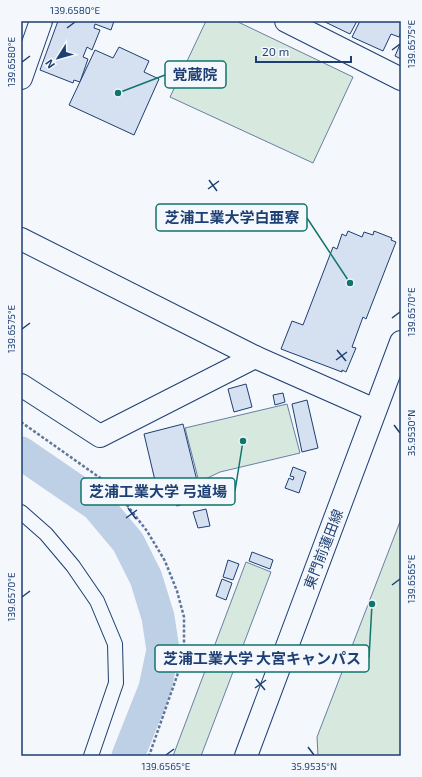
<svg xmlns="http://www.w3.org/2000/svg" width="422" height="777" font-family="'Exo 2','Noto Sans JP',sans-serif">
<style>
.green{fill:#d7e8df;stroke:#687fa3}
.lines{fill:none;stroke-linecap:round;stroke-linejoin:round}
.canal{stroke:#bed0e5;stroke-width:33}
.building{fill:#d5e0f0;stroke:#1d3f73}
.service-casing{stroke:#1d3f73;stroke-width:16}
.minor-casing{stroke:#1d3f73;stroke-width:24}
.secondary-casing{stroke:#1d3f73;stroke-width:24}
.path{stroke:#5e769c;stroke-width:2.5;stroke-dasharray:3 2;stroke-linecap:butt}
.service{stroke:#f4f7fb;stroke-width:14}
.minor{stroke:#f4f7fb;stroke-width:22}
.secondary{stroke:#f4f7fb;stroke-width:22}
.ticks{fill:none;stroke:#1d3f73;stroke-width:1.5}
.labels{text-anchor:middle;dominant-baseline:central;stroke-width:3;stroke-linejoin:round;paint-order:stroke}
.street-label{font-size:14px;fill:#1d3f73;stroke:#f4f7fb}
.leader{fill:none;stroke:#0f766e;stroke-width:1.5}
.callout-dot{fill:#0f766e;stroke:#f4f7fb;stroke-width:1.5}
.callout{fill:#f4f7fb;stroke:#0f766e;stroke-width:1.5}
.callout-label{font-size:15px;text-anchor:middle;font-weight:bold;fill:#1d3f73}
.neatline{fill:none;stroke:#1d3f73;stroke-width:1.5}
.ticks-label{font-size:10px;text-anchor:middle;fill:#1d3f73}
</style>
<rect width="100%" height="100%" fill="#f4f7fb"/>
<g class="green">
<polygon points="206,21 236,21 353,77 313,163 170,97"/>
<polygon points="287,404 300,453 220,472 199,482 185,428"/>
<polygon points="401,519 401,756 318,756 317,737"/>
<polygon points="246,562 271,572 201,756 173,756"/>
</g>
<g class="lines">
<polyline class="canal" points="21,453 97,505 128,542 146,578 158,617 163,650 155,688 128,756"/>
</g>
<g class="building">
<polygon points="58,21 114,21 111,30 95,24 94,28 100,30 92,50 87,47 83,57 88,59 80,82 74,80 73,83 40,70"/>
<polygon points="323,21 357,21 350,34"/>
<polygon points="360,21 401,21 401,32 399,37 391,34 383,51 352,37"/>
<polygon points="401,42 401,59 395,56"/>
<polygon points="119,47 149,61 144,72 159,79 134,135 69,105 95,50 113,58"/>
<polygon points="348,231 362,237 364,232 373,235 374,231 392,238 391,240 396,242 366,319 363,317 352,347 356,348 346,372 342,370 342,372 281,349 292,321 303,325 333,247 337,249 342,234 346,236"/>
<polygon points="246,384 252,407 234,412 228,389"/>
<polygon points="283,393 285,402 275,405 273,395"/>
<polygon points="307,400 318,448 302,452 292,404"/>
<polygon points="183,424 199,489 193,490 195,499 190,502 177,506 157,489 144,434"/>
<polygon points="293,467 306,472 299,493 285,488 289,478 293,480 294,477 290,476"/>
<polygon points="206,509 210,526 198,528 193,512"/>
<polygon points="252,552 273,560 270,569 249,561"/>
<polygon points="228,560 239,564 233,580 223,577"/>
<polygon points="222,579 232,583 226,600 216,596"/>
</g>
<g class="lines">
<g class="service-casing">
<polyline id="service" points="21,512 46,534 73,566 97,601 115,644 116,683 91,756"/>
</g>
<g class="minor-casing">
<g id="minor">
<polyline points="286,21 401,79"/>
<polyline points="21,78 41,21"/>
<polyline points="21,239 255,357 375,410"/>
<polyline points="21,385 100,436 255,357"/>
</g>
</g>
<g class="secondary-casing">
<polyline id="secondary" points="246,756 401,342"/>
</g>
<polyline class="path" points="21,422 113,487 147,531 165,561 177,591 184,617 184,656 149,756"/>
<use href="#service" class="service"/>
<use href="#minor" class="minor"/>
<use href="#secondary" class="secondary"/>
</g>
<path class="ticks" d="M67,28L75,22M392,50L400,44M22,62L30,56M209,180L217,191M208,189L219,181M392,318L400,312M22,329L30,323M337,350L346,361M336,360L347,352M394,425L400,433M128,508L136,519M126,518L137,510M392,585L400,579M22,597L30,591M256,679L265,690M255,688L266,680M308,747L314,755M166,755L174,749"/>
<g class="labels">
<g class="street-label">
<text transform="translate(323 549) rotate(-69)">東門前蓮田線</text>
</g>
</g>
<path class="leader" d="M118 93L165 75M350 283L307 218M243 441L235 491M372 604L369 658"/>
<g class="callout-dot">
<circle cx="118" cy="93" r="4"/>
<circle cx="350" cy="283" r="4"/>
<circle cx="243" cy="441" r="4"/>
<circle cx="372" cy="604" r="4"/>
</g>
<g class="callout">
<rect x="165" y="61" width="61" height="27" rx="4"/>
<rect x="156" y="204" width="151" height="27" rx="4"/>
<rect x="81" y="478" width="154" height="27" rx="4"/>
<rect x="155" y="645" width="214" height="27" rx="4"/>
</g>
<g class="callout-label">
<text x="195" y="80">覚蔵院</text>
<text x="232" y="223">芝浦工業大学白亜寮</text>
<text x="158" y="497">芝浦工業大学 弓道場</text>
<text x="262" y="664">芝浦工業大学 大宮キャンパス</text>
</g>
<rect width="422" height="777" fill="none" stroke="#f4f7fb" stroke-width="44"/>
<g transform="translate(58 58) rotate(233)" stroke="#f4f7fb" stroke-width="3" paint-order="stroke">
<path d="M0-3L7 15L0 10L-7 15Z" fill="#1d3f73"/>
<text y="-6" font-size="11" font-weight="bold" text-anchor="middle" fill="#1d3f73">N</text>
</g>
<path d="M256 56v6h95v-6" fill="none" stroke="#1d3f73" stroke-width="2"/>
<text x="262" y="56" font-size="12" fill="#1d3f73" stroke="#f4f7fb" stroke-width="3" paint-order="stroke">20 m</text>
<rect x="22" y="22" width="378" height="733" class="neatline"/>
<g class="ticks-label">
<text x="75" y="14">139.6580°E</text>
<text transform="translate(411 44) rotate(-90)" y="4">139.6575°E</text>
<text transform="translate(11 62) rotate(-90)" y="4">139.6580°E</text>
<text transform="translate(411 312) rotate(-90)" y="4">139.6570°E</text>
<text transform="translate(11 329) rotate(-90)" y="4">139.6575°E</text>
<text transform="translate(411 433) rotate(-90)" y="4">35.9530°N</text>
<text transform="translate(411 579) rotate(-90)" y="4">139.6565°E</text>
<text transform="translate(11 597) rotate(-90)" y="4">139.6570°E</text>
<text x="166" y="770">139.6565°E</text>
<text x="314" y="770">35.9535°N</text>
</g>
</svg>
